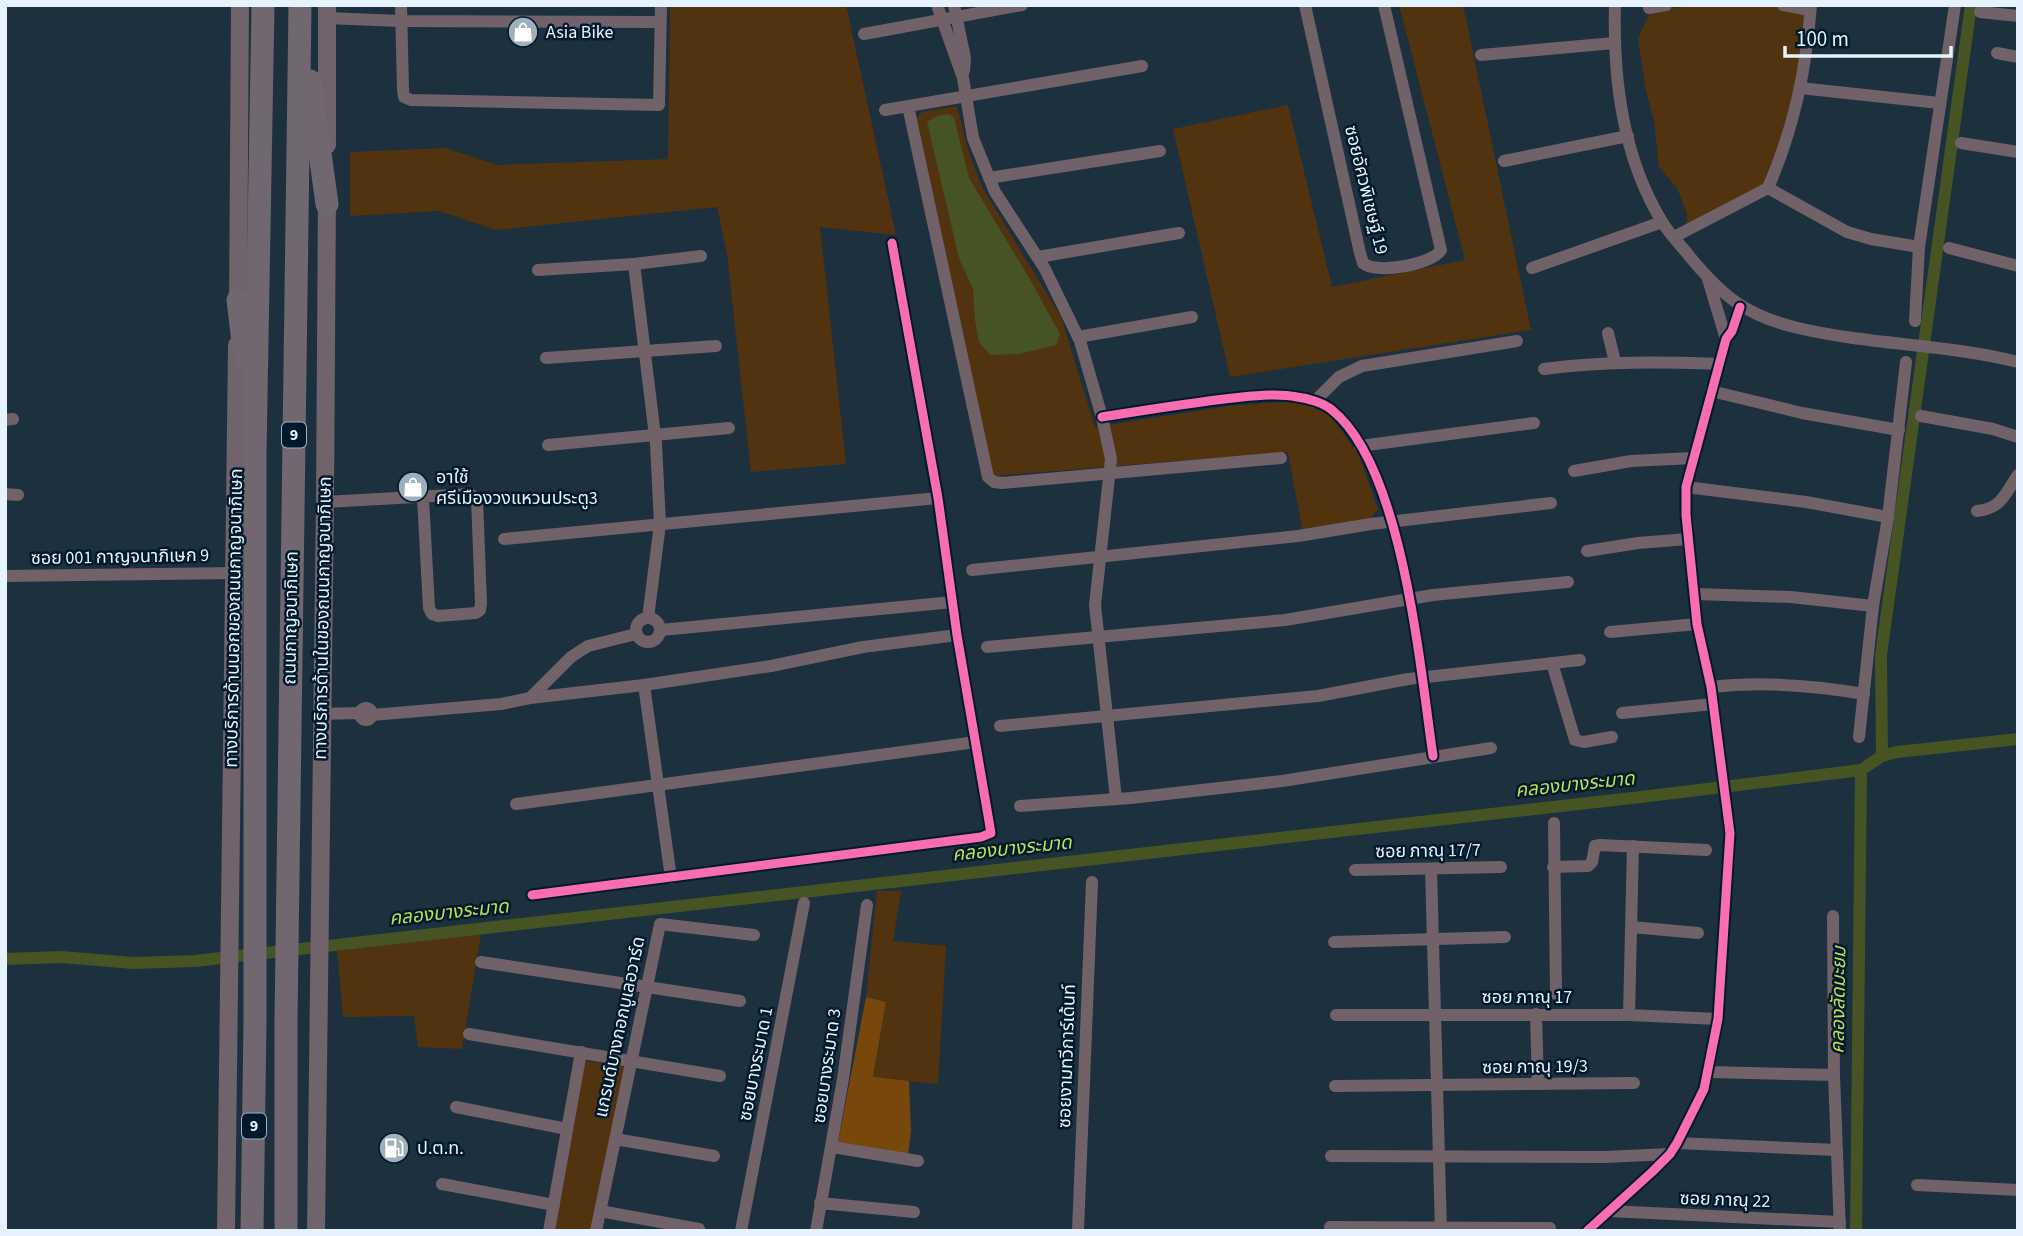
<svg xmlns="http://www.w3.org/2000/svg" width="2023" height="1236" font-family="'Source Sans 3','Noto Sans Thai',sans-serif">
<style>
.green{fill:#52330f}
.forest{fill:#78470b}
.water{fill:#465323}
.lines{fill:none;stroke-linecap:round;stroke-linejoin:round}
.canal{stroke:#465323;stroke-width:12}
.street{stroke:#716168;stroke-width:12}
.secondary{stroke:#70636c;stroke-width:18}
.highway{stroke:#706771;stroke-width:23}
.cycleway-casing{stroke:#001a2c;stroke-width:13}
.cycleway{stroke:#f96db3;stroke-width:9}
.labels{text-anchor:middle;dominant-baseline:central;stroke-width:5;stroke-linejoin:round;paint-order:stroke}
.shield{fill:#001a2c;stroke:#a1b2bf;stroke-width:2}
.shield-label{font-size:16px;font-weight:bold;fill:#e6f3fe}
.poi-label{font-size:18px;fill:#e6f3fe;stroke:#001a2c;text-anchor:start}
.street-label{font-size:18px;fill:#e6f3fe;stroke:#001a2c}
.water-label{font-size:19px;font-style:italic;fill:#bedf56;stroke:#001a2c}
</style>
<rect width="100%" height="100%" fill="#1c303e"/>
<g class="green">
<polygon points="670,5 846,5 896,235 820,227 846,464 751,472 727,254 717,207 496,230 439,211 350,216 350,152 446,148 497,165 668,159"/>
<polygon points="1399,5 1463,5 1531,330 1230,377 1173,129 1288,105 1332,287 1465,260"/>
<polygon points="1693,5 1772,5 1806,13 1795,92 1775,187 1686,226 1687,214 1677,188 1659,167 1654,121 1646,91 1638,39 1650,12"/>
<polygon points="957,106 968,150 982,187 1061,317 1095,427 1229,406 1297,401 1329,414 1359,455 1378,509 1369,520 1302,529 1288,452 995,476 990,468 917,118 922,112"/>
<polygon points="877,891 901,891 893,941 946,946 938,1084 873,1078 886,1002 866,997"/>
<polygon points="481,934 462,1049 418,1047 414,1016 343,1017 337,951"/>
<polygon points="585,1061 626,1066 599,1231 555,1231"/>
</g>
<polygon class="forest" points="866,997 886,1002 873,1077 909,1081 911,1131 908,1155 838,1142"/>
<polygon class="water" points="948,114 954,117 969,178 1028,276 1060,334 1056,345 1019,354 990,355 979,342 975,320 973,289 959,258 927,122 937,116"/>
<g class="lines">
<g class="canal">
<polyline points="1882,756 1881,655 1971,5"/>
<polyline points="5,959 62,957 133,963 195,961 1641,797 1861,770 1882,756 1897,752 2018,739"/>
<polyline points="1856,1231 1861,770"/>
</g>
<g class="street">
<polyline points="401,5 403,90 404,97 411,100 659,105 661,5"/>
<polyline points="937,5 963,78 973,138 995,192 1045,269 1080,341 1102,417 1111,459 1095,605 1116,799"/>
<polyline points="954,5 965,58 964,71"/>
<path d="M1305,5L1360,253L1363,263C1376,275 1433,264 1441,250L1384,5"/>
<path d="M1615,5C1613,77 1623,157 1661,220C1668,233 1681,245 1690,257C1723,297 1747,316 1798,328C1871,345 1946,344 2018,362"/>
<polyline points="1783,5 1810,10"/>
<path d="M1811,5C1806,71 1794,128 1768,188L1847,232L1871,239L1919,247"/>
<polyline points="1649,8 1666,5"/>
<polyline points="1980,12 2018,16"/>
<polyline points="327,18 400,21 660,22"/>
<polyline points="864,34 1022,5"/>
<polyline points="1997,53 2018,57"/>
<polyline points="1481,55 1614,43"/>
<polyline points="1800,88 1939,103"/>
<polyline points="908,106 988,477 994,482 1002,483 1281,458"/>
<polyline points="885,110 1142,66"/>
<polyline points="1961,143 2018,152"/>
<polyline points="1504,161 1628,136"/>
<polyline points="989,178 1160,151"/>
<polyline points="1674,237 1768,188"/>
<polyline points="1949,248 2018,266"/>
<polyline points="1038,257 1179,233"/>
<polyline points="634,264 656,444 660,524 648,618"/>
<polyline points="1532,268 1662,222"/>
<polyline points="538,270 634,264 701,256"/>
<polyline points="1708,279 1726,339"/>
<polyline points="1915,321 1919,247 1955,5"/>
<polyline points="1608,333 1615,362"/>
<polyline points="1078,337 1192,317"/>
<polyline points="546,358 716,346"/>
<path d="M1544,369C1603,361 1660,362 1720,364"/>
<polyline points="1711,391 1802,413 1899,430"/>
<polyline points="1314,402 1339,377 1362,366 1517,341"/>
<polyline points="1921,416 1993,429 2018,437"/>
<path d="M1102,417C1146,410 1189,403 1233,398C1254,396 1277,393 1297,397C1307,398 1324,403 1332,410C1403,467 1420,668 1433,756"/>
<polyline points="5,420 13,419"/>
<polyline points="548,445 729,428"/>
<polyline points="1360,446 1534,423"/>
<polyline points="1574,471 1631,461 1693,458"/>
<polyline points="1686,487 1806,502 1888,517"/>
<polyline points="5,494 18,495"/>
<polyline points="325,502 470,494 477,499 481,603 480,610 476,613 438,616 432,614 429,608 423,498"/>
<path d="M1977,511C2002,508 2005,494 2018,475"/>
<polyline points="504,539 938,498"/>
<polyline points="1587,551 1638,543 1688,539"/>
<polyline points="972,570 1298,536 1371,524 1551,503"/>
<polyline points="5,576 234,573"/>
<polyline points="1695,594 1791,597 1873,606"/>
<circle cx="648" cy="630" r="12"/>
<polyline points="661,630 953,602"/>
<polyline points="1610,632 1697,624"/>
<polyline points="987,647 1285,620 1433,595 1568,582"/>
<polyline points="1552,663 1575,740 1584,742 1612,737"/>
<polyline points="644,685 671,878"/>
<path d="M1711,687C1763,681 1812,685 1864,694"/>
<polyline points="530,698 644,685 771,666 863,647 957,635"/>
<circle cx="366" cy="714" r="6"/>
<polyline points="1622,713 1713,704"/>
<polyline points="321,714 359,713"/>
<polyline points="372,715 501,704 530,698 571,657 588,646 636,634"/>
<polyline points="1000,726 1318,696 1408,679 1580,660"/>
<polyline points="1859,737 1873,606 1888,517 1906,362"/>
<polyline points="516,804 976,742"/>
<polyline points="1020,806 1131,798 1282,781 1491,748"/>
<polyline points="1554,823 1556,994"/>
<polyline points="1553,867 1588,866 1592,862 1595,846 1600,845 1706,850"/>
<polyline points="1431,869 1441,1231"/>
<polyline points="1355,870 1501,867"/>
<polyline points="532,895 981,837 991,833 957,635 938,498 892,243"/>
<polyline points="1833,916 1834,1075 1840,1231"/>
<polyline points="1632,927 1698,933"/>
<polyline points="1334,942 1505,937"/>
<polyline points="481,962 740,1001"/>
<polyline points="1536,1014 1538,1084"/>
<polyline points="1336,1015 1629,1015 1718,1019"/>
<polyline points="1629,1015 1633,846"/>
<polyline points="469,1034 720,1076"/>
<polyline points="1709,1072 1834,1075"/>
<polyline points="1335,1086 1634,1083"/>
<polyline points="456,1107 567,1129"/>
<polyline points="615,1139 714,1156"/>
<polyline points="1677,1143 1837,1150"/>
<polyline points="832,1147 918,1161"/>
<polyline points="1331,1156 1604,1157 1670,1154"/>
<polyline points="442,1184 554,1205"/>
<polyline points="1917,1185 2018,1190"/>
<polyline points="820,1203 914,1212"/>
<polyline points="600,1211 699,1229"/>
<polyline points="1609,1211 1840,1222"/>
<polyline points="1330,1227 1550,1228"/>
<polyline points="549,1231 581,1052"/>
<polyline points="596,1231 660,924 754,935"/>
<polyline points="741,1231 804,903"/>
<polyline points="816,1231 843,1079 867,905"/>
<polyline points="1078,1231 1092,882"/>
<polyline points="1587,1231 1652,1172 1670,1154 1677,1143 1704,1089 1718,1019 1730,833 1711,687 1697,624 1686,515 1686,487 1726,339 1732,331 1740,307"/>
</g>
<g class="secondary">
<polyline points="327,145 327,5"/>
<polyline points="238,313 240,5"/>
<polyline points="226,1231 237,345"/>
<polyline points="316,1231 325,502 327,191"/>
</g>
<g class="highway">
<polyline points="310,81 327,204"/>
<polyline points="238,300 245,359"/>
<polyline points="252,1231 255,1022 255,453 263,5"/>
<polyline points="286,1231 286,1020 300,5"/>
</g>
<g class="cycleway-casing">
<g id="cycleway">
<path d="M1102,417C1146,410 1189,403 1233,398C1254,396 1277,393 1297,397C1307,398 1324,403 1332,410C1403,467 1420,668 1433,756"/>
<polyline points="532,895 981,837 991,833 957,635 938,498 892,243"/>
<polyline points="1587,1231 1652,1172 1670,1154 1677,1143 1704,1089 1718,1019 1730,833 1711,687 1697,624 1686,515 1686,487 1726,339 1732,331 1740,307"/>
</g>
</g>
<use href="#cycleway" class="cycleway"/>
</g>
<defs>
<g id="shop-disc" transform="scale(1.575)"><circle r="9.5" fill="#9fafbb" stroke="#001a2c"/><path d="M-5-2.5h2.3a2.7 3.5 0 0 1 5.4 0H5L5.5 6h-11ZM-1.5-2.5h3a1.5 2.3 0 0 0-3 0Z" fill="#fff"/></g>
<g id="fuel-disc" transform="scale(1.575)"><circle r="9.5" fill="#9fafbb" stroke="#001a2c"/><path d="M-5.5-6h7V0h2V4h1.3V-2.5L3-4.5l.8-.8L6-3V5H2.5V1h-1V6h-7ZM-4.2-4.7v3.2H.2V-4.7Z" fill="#fff"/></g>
</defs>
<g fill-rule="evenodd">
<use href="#shop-disc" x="523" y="32"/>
<use href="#shop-disc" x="413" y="487"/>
<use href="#fuel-disc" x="394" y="1148"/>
</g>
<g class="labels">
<g class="shield">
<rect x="282" y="422.5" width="24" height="25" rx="5"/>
<rect x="242" y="1113.5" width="24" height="25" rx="5"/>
</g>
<g class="shield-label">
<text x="294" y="435">9</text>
<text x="254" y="1126">9</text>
</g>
<g class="poi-label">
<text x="546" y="32">Asia Bike</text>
<text x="436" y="477">อาใช้<tspan x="436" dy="21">ศรีเมืองวงแหวนประตู3</tspan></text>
<text x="417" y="1148">ป.ต.ท.</text>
</g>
<g class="street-label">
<text transform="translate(1366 190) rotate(76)">ซอยอัศวพิเชษฐ์ 19</text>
<text transform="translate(120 557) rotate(-1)">ซอย 001 กาญจนาภิเษก 9</text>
<text transform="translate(234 618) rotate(-89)">ทางบริการด้านนอกของถนนกาญจนาภิเษก</text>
<text transform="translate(291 618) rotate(-89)">ถนนกาญจนาภิเษก</text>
<text transform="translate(323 618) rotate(-89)">ทางบริการด้านในของถนนกาญจนาภิเษก</text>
<text transform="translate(1428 851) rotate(-1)">ซอย ภาณุ 17/7</text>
<text x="1527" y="997">ซอย ภาณุ 17</text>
<text transform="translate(620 1027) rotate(-78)">แกรนด์บางกอกบูเลอวาร์ด</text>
<text transform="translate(1067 1056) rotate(-88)">ซอยงามทวีการ์เด้นท์</text>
<text transform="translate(756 1064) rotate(-79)">ซอยบางระมาด 1</text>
<text transform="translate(827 1066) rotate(-82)">ซอยบางระมาด 3</text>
<text transform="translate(1535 1067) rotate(-1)">ซอย ภาณุ 19/3</text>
<text transform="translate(1725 1200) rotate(2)">ซอย ภาณุ 22</text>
</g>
<g class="water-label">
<text transform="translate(1575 785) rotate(-6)">คลองบางระมาด</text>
<text transform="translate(1012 849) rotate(-6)">คลองบางระมาด</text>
<text transform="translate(449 913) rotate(-6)">คลองบางระมาด</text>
<text transform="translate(1839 1000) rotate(-89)">คลองลัดมะยม</text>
</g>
</g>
<rect width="2023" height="1236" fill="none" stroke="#e6f3fe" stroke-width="14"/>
<path d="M1785 46v10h166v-10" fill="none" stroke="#e6f3fe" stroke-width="3.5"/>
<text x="1796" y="46" font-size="21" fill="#e6f3fe" stroke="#001a2c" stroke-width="5" paint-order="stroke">100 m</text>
</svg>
